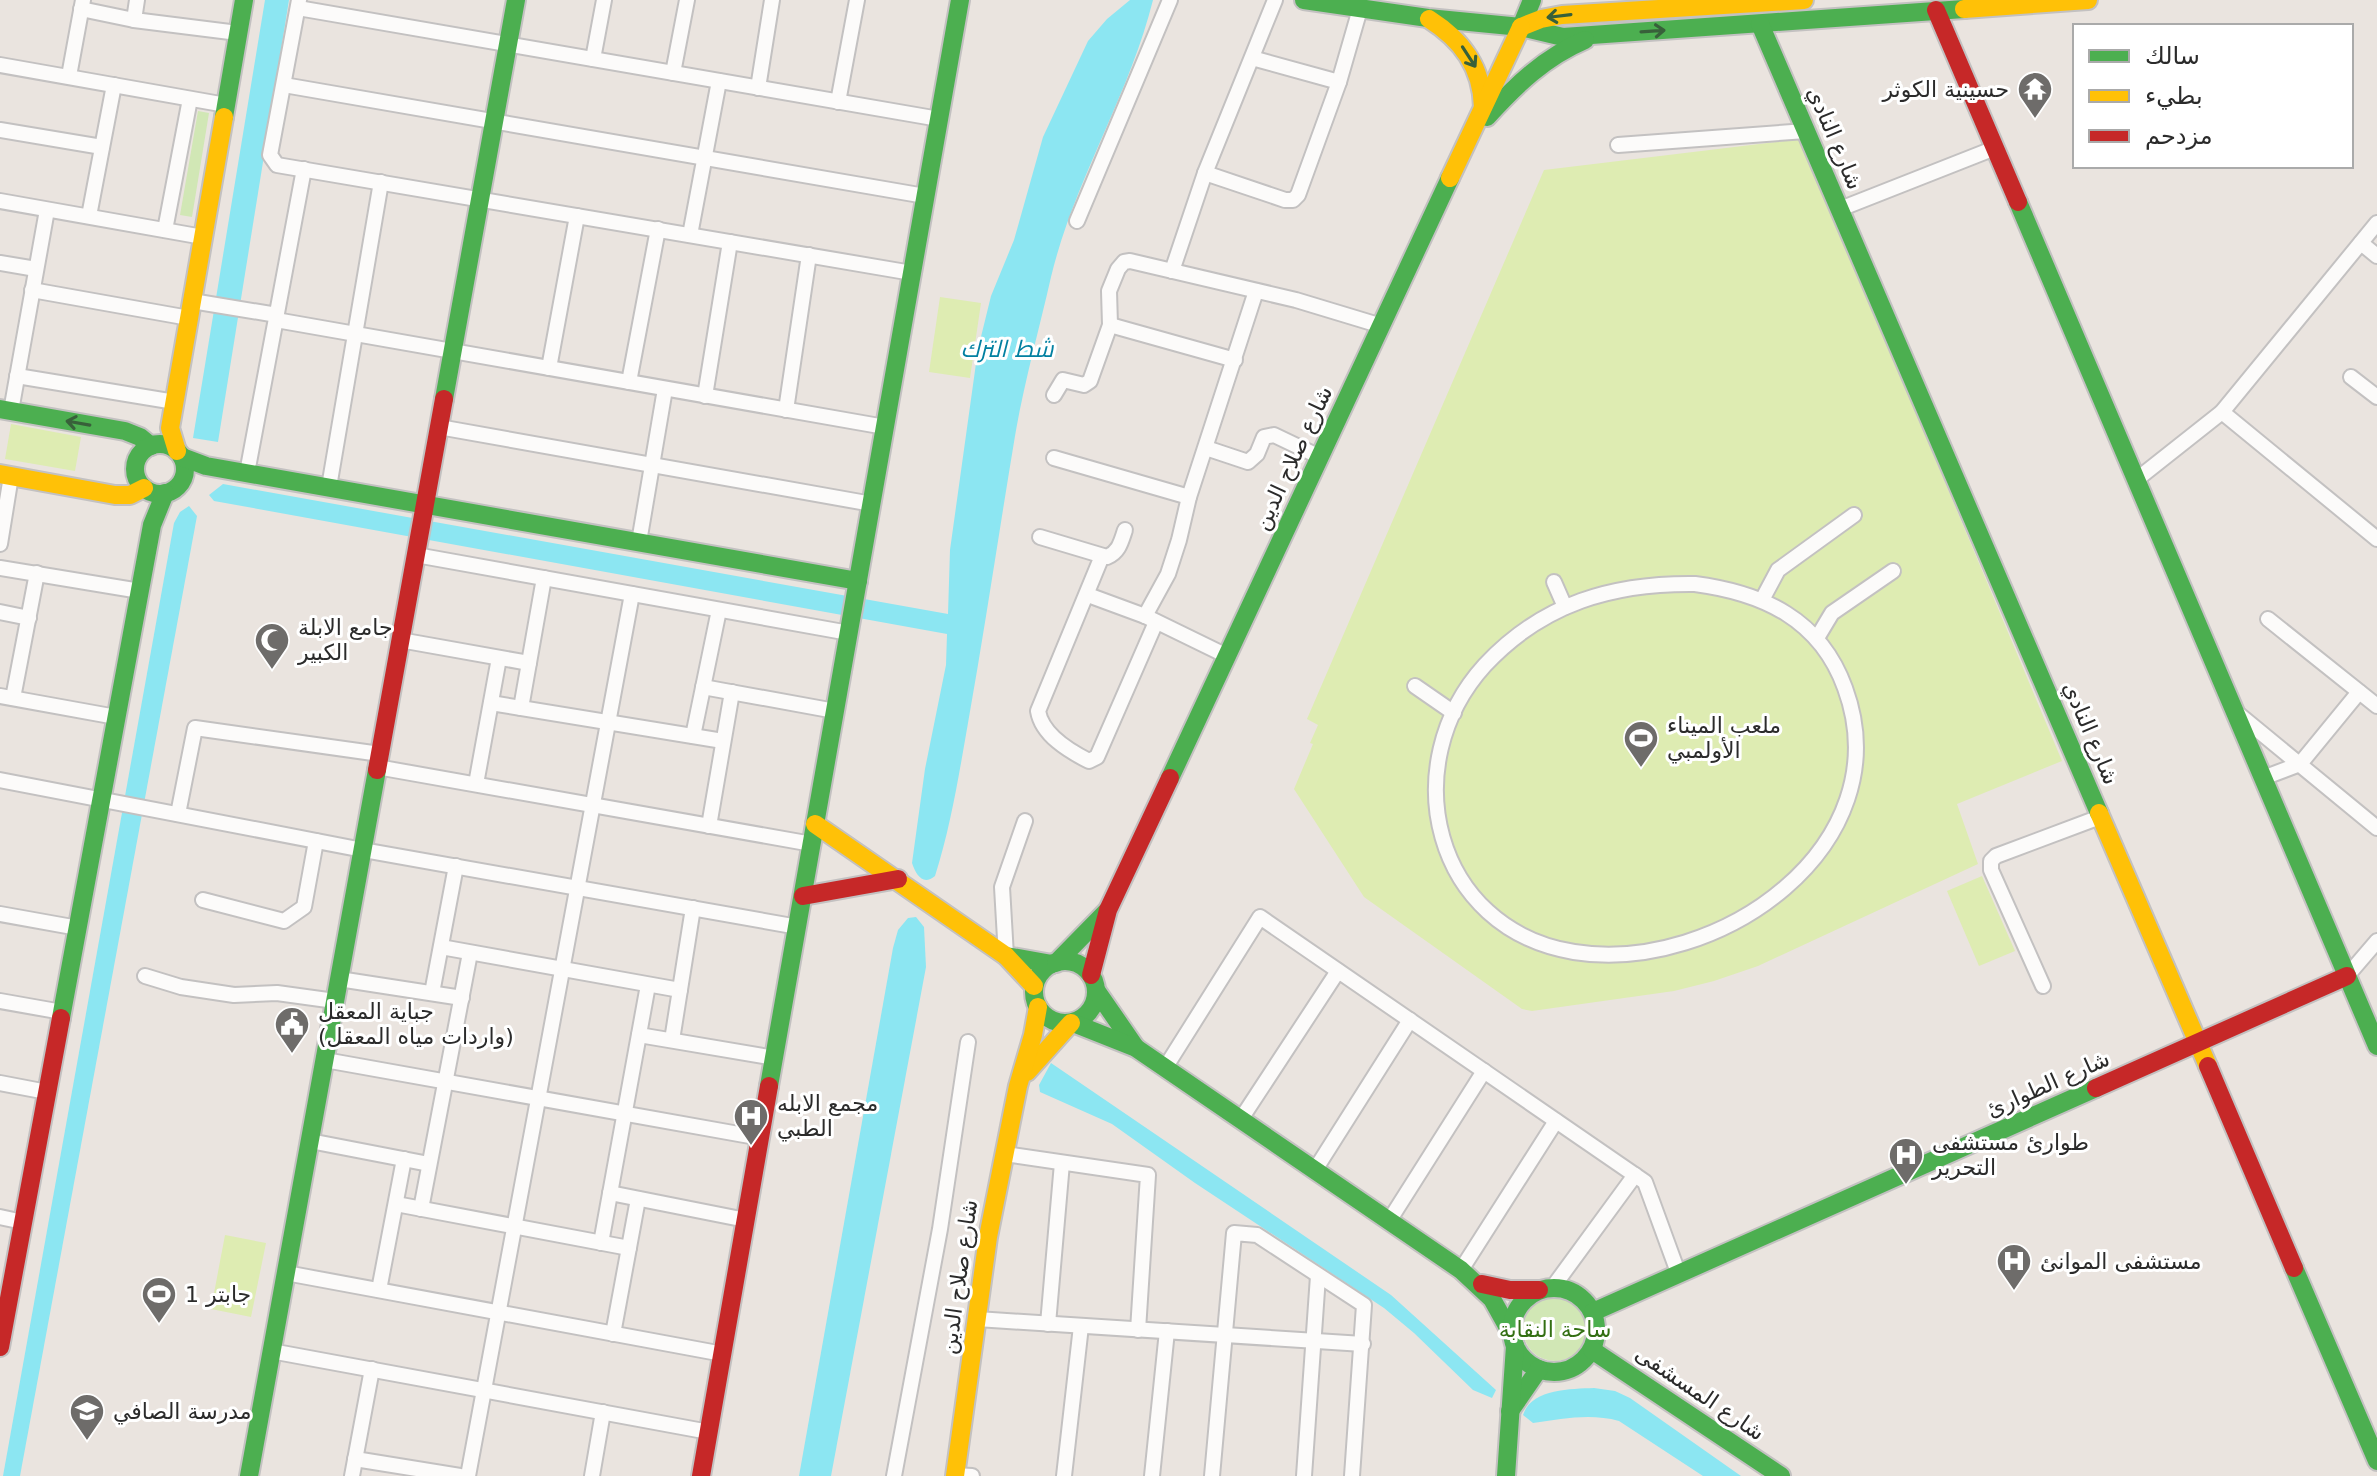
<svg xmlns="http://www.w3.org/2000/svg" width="2377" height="1476" font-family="'DejaVu Sans',Cairo,sans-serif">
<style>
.green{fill:#d1e7b5}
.pitch{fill:#deecb2}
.water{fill:#8ce6f2}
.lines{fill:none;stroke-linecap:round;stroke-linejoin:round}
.street-casing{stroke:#c3c1c1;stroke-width:18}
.fast-casing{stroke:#c3c1c1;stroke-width:22}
.slow-casing{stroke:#c3c1c1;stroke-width:22}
.jam-casing{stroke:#c3c1c1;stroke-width:22}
.street{stroke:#fcfbfa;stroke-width:14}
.fast{stroke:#4caf50;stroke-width:18}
.slow{stroke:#ffc107;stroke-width:18}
.jam{stroke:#c62828;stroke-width:18}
.oneway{stroke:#38603a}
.labels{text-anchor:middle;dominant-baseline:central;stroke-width:6;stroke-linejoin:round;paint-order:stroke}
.poi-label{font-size:22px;fill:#2b2b2b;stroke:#fff;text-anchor:start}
.street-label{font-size:22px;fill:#2b2b2b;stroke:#fff}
.park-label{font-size:22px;fill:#336f13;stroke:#fff}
.water-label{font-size:24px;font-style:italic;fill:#0280a1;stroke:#fff}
</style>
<rect width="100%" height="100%" fill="#eae4df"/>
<g class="green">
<polygon points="198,111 209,113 192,217 180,215"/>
<circle cx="1555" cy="1329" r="32"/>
</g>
<g class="pitch">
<polygon points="1801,139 2062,761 1957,804 1978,864 1758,966 1714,981 1674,991 1532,1011 1522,1009 1364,897 1294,789 1313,744 1310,743 1318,725 1307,719 1544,170"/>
<polygon points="940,297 981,303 970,378 929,372"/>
<polygon points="11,424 81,437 75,471 5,459"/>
<polygon points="1982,876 2015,951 1979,966 1947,891"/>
<polygon points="225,1235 266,1243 251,1317 211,1309"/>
</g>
<g class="water">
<polygon points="265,0 289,0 218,442 193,438"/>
<path d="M1130,0H1153C1129,96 1074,181 1051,277C1039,330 1024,383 1015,436C999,532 985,627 968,723C959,774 951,826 935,876C923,886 916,875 912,863L925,769L946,665L947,634L214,501L209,495L223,484L948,614L950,550L978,349L991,296L1014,240L1043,137L1088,41L1107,19Z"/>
<polygon points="189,506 197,516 20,1476 3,1476 174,523 180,512"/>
<polygon points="916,917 924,927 926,967 831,1476 799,1476 893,948 898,930 908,918"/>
<polygon points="1051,1063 1391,1295 1496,1390 1492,1398 1473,1390 1414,1333 1384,1308 1195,1183 1112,1124 1040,1092 1039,1085"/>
<path d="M1594,1388L1615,1391L1630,1398L1741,1476H1703L1619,1421C1590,1413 1562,1419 1533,1423L1523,1415C1531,1389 1570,1389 1594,1388Z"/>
</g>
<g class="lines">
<g class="street-casing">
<g id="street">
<polyline points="299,0 270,155 277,165 912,273"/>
<polyline points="298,8 939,119"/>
<polyline points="81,9 134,20 238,33"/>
<polyline points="134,20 137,0"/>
<polyline points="1252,58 1339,82"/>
<polyline points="593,59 604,0"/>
<polyline points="0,65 226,105"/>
<polyline points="673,73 687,0"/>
<polyline points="69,76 83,0"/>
<polyline points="284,85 925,196"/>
<polyline points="758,88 772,0"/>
<polyline points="838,102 857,0"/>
<polyline points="0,130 102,147"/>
<polyline points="1618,145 1806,131"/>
<polyline points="1205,173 1285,200 1293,200 1298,195 1339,82 1360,9"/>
<polyline points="0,201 203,237"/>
<polyline points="1840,209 1995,148"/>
<polyline points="89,216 114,85"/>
<polyline points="1077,221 1170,0"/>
<polyline points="165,230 190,99"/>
<polyline points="690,235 719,81"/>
<polyline points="2361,243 2377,256"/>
<polyline points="0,263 36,269"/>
<polyline points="1172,271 1205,173 1275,0"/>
<polyline points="32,290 189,318"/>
<polyline points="192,301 277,315"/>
<polyline points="276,320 885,427"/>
<polyline points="1110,325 1235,360"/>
<polyline points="549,368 577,216"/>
<polyline points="17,376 175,402"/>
<polyline points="2351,377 2377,397"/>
<polyline points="629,382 658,229"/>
<polyline points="1054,395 1063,380 1084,385 1090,381 1110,325 1109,291 1118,269 1124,262 1130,261 1296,300 1382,326"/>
<polyline points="705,396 730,242"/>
<polyline points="786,410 809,255"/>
<polyline points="11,411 47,210"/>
<polyline points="2222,412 2377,539"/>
<polyline points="439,427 872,504"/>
<polyline points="1206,448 1248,462 1257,454 1264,437 1274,435 1320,457"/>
<polyline points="1054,458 1189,497"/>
<polyline points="247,473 304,169"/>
<polyline points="2136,480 2222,412 2377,223"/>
<polyline points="329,487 381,182"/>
<path d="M1040,537L1107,557C1119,552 1121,542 1125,530"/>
<polyline points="639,542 665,389"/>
<polyline points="0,544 11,476"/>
<polyline points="416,555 849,633"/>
<path d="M1102,556L1038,711C1042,735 1069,751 1089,761L1097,757L1156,622"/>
<polyline points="0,568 140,591"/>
<polyline points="1554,582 1565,607"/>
<path d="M1695,584C1763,593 1820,619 1845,688C1903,846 1717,975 1574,952C1433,929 1394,765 1485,665C1543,603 1613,583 1695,584Z"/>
<polyline points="1088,595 1145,616 1227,656"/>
<polyline points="1762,600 1778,570 1854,515"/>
<polyline points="0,612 29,618"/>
<polyline points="1145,616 1168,574 1179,540 1189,497 1256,291"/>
<polyline points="2268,619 2377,706"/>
<polyline points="1817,638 1832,613 1893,571"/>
<polyline points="400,640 529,663"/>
<polyline points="1415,686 1454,713"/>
<polyline points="703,687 835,711"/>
<polyline points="0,696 116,717"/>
<polyline points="13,698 37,573"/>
<polyline points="491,703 723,741"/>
<polyline points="521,708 544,578"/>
<polyline points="2237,713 2377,828"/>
<polyline points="693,736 719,610"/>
<polyline points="377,767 812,844"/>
<polyline points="2263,778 2300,764 2359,692"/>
<polyline points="0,780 363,850 798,927"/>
<polyline points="476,784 499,658"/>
<polyline points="178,814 195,728 380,754"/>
<polyline points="709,826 732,692"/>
<polyline points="203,900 284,921 304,907 316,841"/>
<polyline points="0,914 78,928"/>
<polyline points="441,947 680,990"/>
<polyline points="1006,956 1002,887 1025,821"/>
<polyline points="145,976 181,987 234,995 277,993 335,1001"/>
<polyline points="2347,976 2377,941"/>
<polyline points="339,979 462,998"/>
<polyline points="2043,986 1991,870 1991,861 1996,856 2100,817"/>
<polyline points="432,993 456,866"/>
<polyline points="0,1001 62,1012"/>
<polyline points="639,1035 775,1058"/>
<polyline points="672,1040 693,908"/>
<polyline points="325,1060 761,1138"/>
<polyline points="1165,1068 1260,917 1645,1182 1679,1275"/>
<polyline points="0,1083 47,1092"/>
<polyline points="1241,1119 1338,971"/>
<polyline points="310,1141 429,1164"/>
<polyline points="1005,1154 1148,1175 1138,1330"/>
<polyline points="1315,1170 1410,1020"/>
<polyline points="610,1193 746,1220"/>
<polyline points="396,1204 629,1248"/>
<polyline points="421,1209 470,953"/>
<polyline points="0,1217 23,1222"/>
<polyline points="1389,1221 1484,1071"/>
<polyline points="601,1243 648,985"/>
<polyline points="1461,1270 1556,1121"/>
<polyline points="286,1273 723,1354"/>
<polyline points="1553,1287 1635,1175"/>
<polyline points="379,1290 404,1159"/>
<polyline points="977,1319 1363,1344"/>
<polyline points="1048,1324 1062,1163"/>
<polyline points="613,1334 638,1199"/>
<polyline points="271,1351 709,1432"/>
<polyline points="355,1459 460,1476"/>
<polyline points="955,1475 972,1476"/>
<polyline points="352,1476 372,1369"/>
<polyline points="468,1476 632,594"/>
<polyline points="592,1476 603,1412"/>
<polyline points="894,1476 940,1229 968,1042"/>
<polyline points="1064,1476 1081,1326"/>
<polyline points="1152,1476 1167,1331"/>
<polyline points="1212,1476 1234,1233 1257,1235 1364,1305 1352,1476"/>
<polyline points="1304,1476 1318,1276"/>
</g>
</g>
<g class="fast-casing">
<g id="fast">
<polyline points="1304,0 1428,18 1521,27 1563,37 1964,9"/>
<polyline points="1760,24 2099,813"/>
<polyline points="1521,27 1532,0"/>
<polyline points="224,117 244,0"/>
<path d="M1487,117C1516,85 1545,57 1585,40"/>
<polyline points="2018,202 2377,1046"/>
<polyline points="444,399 516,0"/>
<polyline points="0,409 125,431 140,437 151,446"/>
<circle cx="160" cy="469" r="25"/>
<polyline points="182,457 206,466 858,581"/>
<polyline points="1170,778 1450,178"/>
<polyline points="1006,956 1052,964"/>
<circle cx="1065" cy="992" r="31"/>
<polyline points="1056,963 1107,911"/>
<polyline points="1096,990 1136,1048"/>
<polyline points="61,1018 152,525 165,493"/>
<polyline points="1073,1023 1136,1048 1461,1270 1492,1299 1512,1335"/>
<polyline points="769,1086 960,0"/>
<polyline points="2294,1268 2377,1461"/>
<circle cx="1554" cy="1330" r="42"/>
<polyline points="1593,1312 2096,1088"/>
<polyline points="1592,1350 1781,1476"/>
<polyline points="1510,1411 1539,1369"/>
<polyline points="249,1476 377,770"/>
<polyline points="1506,1476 1515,1346"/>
</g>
</g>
<g class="slow-casing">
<g id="slow">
<polyline points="1964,9 2088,0"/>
<path d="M1429,19C1462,40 1482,67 1483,107"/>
<polyline points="1521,27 1541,19 1562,15 1804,0"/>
<polyline points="1450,178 1521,27"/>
<polyline points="177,451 170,428 224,117"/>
<polyline points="0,474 115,495 130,495 144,488"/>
<polyline points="2099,813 2208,1066"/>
<polyline points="815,824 1006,956 1034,986"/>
<polyline points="1027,1072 1071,1023"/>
<polyline points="955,1476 988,1237 1018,1086 1033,1035 1038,1007"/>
</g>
</g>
<g class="jam-casing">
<g id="jam">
<polyline points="1936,10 2018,202"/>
<polyline points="377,770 444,399"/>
<polyline points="803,896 898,879"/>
<polyline points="1091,975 1108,910 1170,778"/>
<polyline points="2208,1066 2294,1268"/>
<polyline points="2096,1088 2347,976"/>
<polyline points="1482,1284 1510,1290 1539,1290"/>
<polyline points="0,1347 61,1018"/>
<polyline points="701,1476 769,1086"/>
</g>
</g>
<use href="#street" class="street"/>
<use href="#fast" class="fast"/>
<use href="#slow" class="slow"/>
<use href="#jam" class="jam"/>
</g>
<defs><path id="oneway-shaft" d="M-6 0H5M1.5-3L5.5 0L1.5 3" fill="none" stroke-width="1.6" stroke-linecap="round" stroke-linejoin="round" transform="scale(2)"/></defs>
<g class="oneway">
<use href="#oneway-shaft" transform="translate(1559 16) rotate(173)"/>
<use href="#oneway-shaft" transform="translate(1653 31) rotate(-4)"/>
<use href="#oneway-shaft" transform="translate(1469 57) rotate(57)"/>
<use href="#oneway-shaft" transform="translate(78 423) rotate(-170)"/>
</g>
<defs>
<g id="temple-pin" transform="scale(1.8)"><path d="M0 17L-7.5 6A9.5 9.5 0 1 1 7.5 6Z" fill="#6e6c6a" stroke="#fff"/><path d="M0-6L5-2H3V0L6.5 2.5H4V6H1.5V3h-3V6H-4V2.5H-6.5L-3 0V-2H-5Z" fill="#fff"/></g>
<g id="mosque-pin" transform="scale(1.8)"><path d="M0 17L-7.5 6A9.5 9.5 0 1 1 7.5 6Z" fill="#6e6c6a" stroke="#fff"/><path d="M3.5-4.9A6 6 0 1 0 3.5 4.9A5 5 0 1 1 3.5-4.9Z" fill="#fff"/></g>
<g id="stadium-pin" transform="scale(1.8)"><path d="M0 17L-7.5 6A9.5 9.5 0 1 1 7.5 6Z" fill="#6e6c6a" stroke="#fff"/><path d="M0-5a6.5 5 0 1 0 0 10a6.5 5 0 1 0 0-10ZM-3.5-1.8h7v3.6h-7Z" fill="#fff"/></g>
<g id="civic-pin" transform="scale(1.8)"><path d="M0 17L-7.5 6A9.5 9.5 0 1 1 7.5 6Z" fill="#6e6c6a" stroke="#fff"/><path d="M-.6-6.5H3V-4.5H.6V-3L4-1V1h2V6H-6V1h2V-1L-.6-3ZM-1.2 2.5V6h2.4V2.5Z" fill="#fff"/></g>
<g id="hospital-pin" transform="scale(1.8)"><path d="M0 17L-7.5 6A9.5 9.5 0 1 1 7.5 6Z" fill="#6e6c6a" stroke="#fff"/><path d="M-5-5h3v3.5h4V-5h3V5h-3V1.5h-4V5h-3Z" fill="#fff"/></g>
<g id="school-pin" transform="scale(1.8)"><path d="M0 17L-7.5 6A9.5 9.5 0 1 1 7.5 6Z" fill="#6e6c6a" stroke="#fff"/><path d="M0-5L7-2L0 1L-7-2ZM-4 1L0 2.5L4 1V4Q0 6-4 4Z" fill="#fff"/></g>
</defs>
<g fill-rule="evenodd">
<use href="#temple-pin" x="2035" y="89"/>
<use href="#mosque-pin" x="272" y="640"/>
<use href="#stadium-pin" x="1641" y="738"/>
<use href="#civic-pin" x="292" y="1024"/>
<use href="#hospital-pin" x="751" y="1116"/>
<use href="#hospital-pin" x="1906" y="1155"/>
<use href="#hospital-pin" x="2014" y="1261"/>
<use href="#stadium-pin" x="159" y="1294"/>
<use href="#school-pin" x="87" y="1411"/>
</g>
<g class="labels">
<g class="poi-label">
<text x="2009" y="89" text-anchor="end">حسينية الكوثر</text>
<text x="298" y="627">جامع الابلة<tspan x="298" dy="25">الكبير</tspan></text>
<text x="1667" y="725">ملعب الميناء<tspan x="1667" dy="25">الأولمبي</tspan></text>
<text x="318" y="1011">جباية المعقل<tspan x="318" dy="25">(واردات مياه المعقل)</tspan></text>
<text x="777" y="1103">مجمع الابله<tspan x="777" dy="25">الطبي</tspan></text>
<text x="1932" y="1142">طوارئ مستشفى<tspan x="1932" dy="25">التحرير</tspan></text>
<text x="2040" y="1261">مستشفى الموانئ</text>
<text x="185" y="1294">جابتر 1</text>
<text x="113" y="1411">مدرسة الصافي</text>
</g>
<g class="street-label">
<text transform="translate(1835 138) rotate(67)">شارع النادي</text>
<text transform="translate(1293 458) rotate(-65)">شارع صلاح الدين</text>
<text transform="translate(2091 733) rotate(67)">شارع النادي</text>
<text transform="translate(2048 1084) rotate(-24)">شارع الطوارئ</text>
<text transform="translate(959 1277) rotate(-82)">شارع صلاح الدين</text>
<text transform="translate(1700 1393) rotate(34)">شارع المسشفى</text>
</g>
<g class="park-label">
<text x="1555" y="1329">ساحة النقابة</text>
</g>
<g class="water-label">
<text x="1007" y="349">شط الترك</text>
</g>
</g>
<rect x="2073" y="24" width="280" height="144" fill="#ffffff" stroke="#aaaaaa" stroke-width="2"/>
<rect x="2089" y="50" width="40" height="12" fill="#4caf50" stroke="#aaaaaa" stroke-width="2"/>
<text x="2145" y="64" font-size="24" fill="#2b2b2b">سالك</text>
<rect x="2089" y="90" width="40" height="12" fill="#ffc107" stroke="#aaaaaa" stroke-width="2"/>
<text x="2145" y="104" font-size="24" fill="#2b2b2b">بطيء</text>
<rect x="2089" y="130" width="40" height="12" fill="#c62828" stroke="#aaaaaa" stroke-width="2"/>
<text x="2145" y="144" font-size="24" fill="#2b2b2b">مزدحم</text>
</svg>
